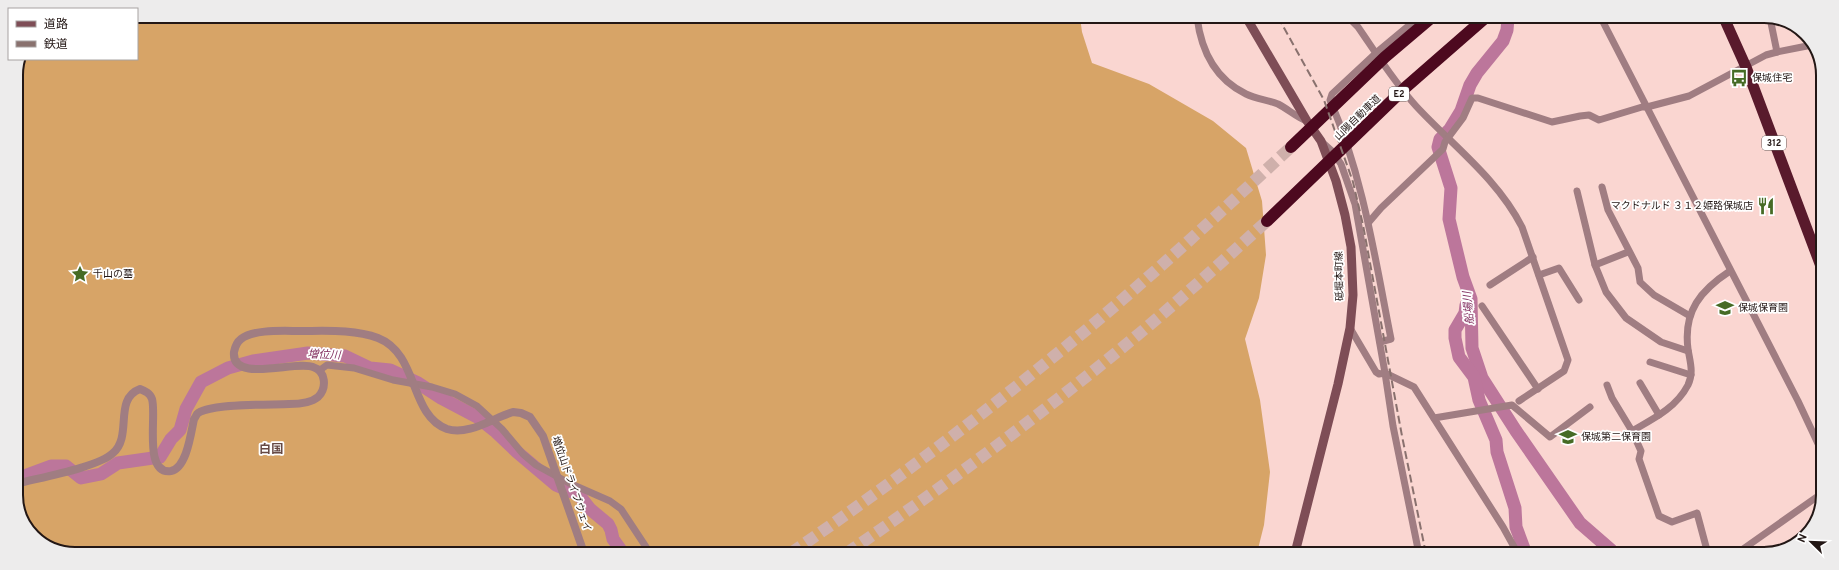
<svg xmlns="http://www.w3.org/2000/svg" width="1839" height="570" font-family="Overpass,'Noto Sans JP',sans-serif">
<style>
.forest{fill:#d7a467}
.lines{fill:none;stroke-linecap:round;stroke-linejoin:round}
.stream{stroke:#bc769b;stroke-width:2}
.river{stroke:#bc769b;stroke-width:13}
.motorway-tunnel{stroke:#cfb0ab;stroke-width:12;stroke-dasharray:12 6;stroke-linecap:butt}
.minor{stroke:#a07d82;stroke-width:7}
.tertiary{stroke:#a07d82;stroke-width:8}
.secondary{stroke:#7e4d56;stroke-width:9}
.trunk{stroke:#591a2c;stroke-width:11}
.motorway{stroke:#4d091f;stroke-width:12}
.rail{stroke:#89716e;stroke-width:2;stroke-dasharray:8 4;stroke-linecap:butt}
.labels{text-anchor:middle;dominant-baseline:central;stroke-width:3.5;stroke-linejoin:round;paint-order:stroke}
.shield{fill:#fff;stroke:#655d5b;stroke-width:1}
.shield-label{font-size:9px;font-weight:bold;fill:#231715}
.poi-label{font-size:10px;fill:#231715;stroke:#fff;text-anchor:start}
.street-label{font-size:10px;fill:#231715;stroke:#fff}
.water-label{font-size:11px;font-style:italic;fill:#812d5e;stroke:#fff}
.quarter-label{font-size:12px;font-weight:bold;fill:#664944;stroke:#fff}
.rim{fill:none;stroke:#231715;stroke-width:2}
</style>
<rect width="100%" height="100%" fill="#fad6d1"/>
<polygon class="forest" points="137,16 1080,17 1082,32 1092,63 1149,84 1213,121 1246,148 1262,201 1266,255 1259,298 1245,339 1260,400 1270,472 1264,525 1257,553 60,552 28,531 16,499 16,75 23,59 137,59"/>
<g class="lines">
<polyline class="stream" points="1611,550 1618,554"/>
<g class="river">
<polyline points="1508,18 1507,30 1503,41 1477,73 1470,85 1461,111 1450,129 1440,139 1438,147 1451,188 1449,219 1463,277 1471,299 1472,348 1482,378 1516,431 1580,523 1611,550 1612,554"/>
<polyline points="1466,305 1465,313 1455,330 1455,338 1459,357 1474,377 1479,400 1496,440 1497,452 1515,508 1516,527 1526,554"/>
<polyline points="16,479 51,466 66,466 81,478 101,474 118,463 160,457 171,439 180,430 186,409 201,382 228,368 253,361 308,353 345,356 370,368 390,370 418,383 441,398 477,417 496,432 517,452 556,485 579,495 590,509 608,524 611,530 613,539 623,553"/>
</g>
<g class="motorway-tunnel">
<path d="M791,553C881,491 968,426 1053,357C1136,291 1213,219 1291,147"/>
<path d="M847,553C947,484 1046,411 1140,333C1183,297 1225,259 1267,221"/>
</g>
<g class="minor">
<path d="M1197,17C1201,50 1215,79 1246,94C1256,99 1268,100 1278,104C1288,109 1296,117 1307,121"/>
<path d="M1349,18L1358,27C1376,53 1394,82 1416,106C1452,145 1497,178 1522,227L1568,360L1564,371L1519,401"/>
<polyline points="1601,18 1798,401 1821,450"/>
<polyline points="1770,18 1777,52"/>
<polyline points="1322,142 1332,151 1341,164 1355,204 1385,373 1393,426 1419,554"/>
<polyline points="1602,187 1608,210 1638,268 1640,282 1654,295 1690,316"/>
<polyline points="1577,191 1595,265 1606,292 1626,318 1661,342 1688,351"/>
<polyline points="1369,222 1381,208 1443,149 1445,142 1463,118 1472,98 1478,98 1552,122 1580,116 1589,115 1599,120 1642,107 1647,107 1689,96 1766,55 1777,52 1812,45"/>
<polyline points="1595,265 1628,252"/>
<polyline points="1539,275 1559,268 1579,300"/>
<polyline points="1490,285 1533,257"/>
<polyline points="1482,306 1538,389"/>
<polyline points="1350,328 1376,372 1379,374 1385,373 1414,387 1503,527 1518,554"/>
<path d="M1380,342L1391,339C1375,258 1363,176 1330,100L1332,94L1376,53L1418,18"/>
<polyline points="1650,362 1691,375"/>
<polyline points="320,370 327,365 354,368 393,380 432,387 455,394 477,406 502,429 523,454 536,465 569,483 610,501 621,509 650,553"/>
<polyline points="1640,383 1659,415"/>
<polyline points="1607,385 1612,398 1632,431"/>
<polyline points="1434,418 1512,405 1550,437 1590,407"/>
<path d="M1708,554L1697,513L1672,522L1659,516L1639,459L1641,451L1632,431C1653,419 1676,408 1688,385C1694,372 1690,362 1688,349C1683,311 1701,290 1730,271"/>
<polyline points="1736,554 1821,494"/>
</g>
<path class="tertiary" d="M16,484C38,478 99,467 113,453C133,436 113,399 140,389C145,391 150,393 152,399C157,415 143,475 171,471C187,468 191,432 194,419C195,418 196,416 197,414C208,403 272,405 289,404C298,404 311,403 318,397C327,388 326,371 313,367C296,360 231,384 234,352C235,347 237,342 241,339C254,329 283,331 300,331C325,331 354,329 378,338C419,354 409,415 447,429C468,436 493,418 513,412L521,413L530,417L543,436L584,553"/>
<polyline class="secondary" points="1246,17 1307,121 1321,141 1336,181 1345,215 1351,247 1353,295 1350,328 1338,384 1295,553"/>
<polyline class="trunk" points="1724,18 1746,67 1822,269"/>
<g class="motorway">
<polyline points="1291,147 1385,57 1431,18"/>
<polyline points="1267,221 1406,87 1485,18"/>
</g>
<polyline class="rail" points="1278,17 1324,100 1353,182 1363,225 1402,436 1426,554"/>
</g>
<defs>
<g id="bus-bare" transform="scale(1.38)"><path d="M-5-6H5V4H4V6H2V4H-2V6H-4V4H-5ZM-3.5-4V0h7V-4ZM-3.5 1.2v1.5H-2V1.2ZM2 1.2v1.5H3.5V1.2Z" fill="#466b25" stroke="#fff" stroke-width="2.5" paint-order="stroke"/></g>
<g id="restaurant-bare" transform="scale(1.38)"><path d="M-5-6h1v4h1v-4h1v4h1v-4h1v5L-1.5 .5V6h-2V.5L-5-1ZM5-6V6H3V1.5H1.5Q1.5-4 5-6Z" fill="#466b25" stroke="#fff" stroke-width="2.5" paint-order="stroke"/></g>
<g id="sight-bare" transform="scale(1.38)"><path d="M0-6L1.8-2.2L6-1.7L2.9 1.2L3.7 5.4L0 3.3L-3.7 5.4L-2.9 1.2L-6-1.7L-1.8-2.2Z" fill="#466b25" stroke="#fff" stroke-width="2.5" paint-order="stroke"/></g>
<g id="school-bare" transform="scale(1.38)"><path d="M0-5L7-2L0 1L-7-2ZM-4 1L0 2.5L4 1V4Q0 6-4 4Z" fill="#466b25" stroke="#fff" stroke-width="2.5" paint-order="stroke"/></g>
</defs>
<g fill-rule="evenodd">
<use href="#bus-bare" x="1739" y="78"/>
<use href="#restaurant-bare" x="1766" y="206"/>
<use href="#sight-bare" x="80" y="274"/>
<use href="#school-bare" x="1725" y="308"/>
<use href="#school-bare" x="1568" y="437"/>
</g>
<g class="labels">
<g class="shield">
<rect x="1389" y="87" width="20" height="14" rx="3"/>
<rect x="1762" y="136" width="24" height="14" rx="3"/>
</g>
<g class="shield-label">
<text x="1399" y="94">E2</text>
<text x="1774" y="143">312</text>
</g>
<g class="poi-label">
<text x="1752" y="78">保城住宅</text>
<text x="1753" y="206" text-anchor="end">マクドナルド ３１２姫路保城店</text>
<text x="93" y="274">千山の墓</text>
<text x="1738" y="308">保城保育園</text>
<text x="1581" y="437">保城第二保育園</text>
</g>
<g class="street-label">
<text transform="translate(1358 118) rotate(-44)">山陽自動車道</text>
<text transform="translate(1340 276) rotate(-91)">砥堀本町線</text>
<text transform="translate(571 484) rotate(71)">増位山ドライブウェイ</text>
</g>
<g class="water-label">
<text transform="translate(1469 308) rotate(-95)">船場川</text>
<text transform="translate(324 355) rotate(3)">増位川</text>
</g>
<g class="quarter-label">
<text x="271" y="450">白国</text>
</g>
</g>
<path d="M0 0H1839V570H0ZM75 23H1764A52 52 0 0 1 1816 75V495A52 52 0 0 1 1764 547H75A52 52 0 0 1 23 495V75A52 52 0 0 1 75 23Z" fill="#edecec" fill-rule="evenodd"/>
<path class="rim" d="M75 23H1764A52 52 0 0 1 1816 75V495A52 52 0 0 1 1764 547H75A52 52 0 0 1 23 495V75A52 52 0 0 1 75 23Z"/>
<rect x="8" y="8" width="130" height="52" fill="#ffffff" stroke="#a7a2a1"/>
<rect x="16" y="21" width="20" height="6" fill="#7e4d56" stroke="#a7a2a1"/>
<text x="44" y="28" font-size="12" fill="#231715">道路</text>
<rect x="16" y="41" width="20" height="6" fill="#89716e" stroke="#a7a2a1"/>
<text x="44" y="48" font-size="12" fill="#231715">鉄道</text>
<g transform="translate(1811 542) rotate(293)" stroke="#ffffff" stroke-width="3" paint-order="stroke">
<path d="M0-3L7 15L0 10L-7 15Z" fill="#231715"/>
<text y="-6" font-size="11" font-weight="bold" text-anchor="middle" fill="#231715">N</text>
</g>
</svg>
